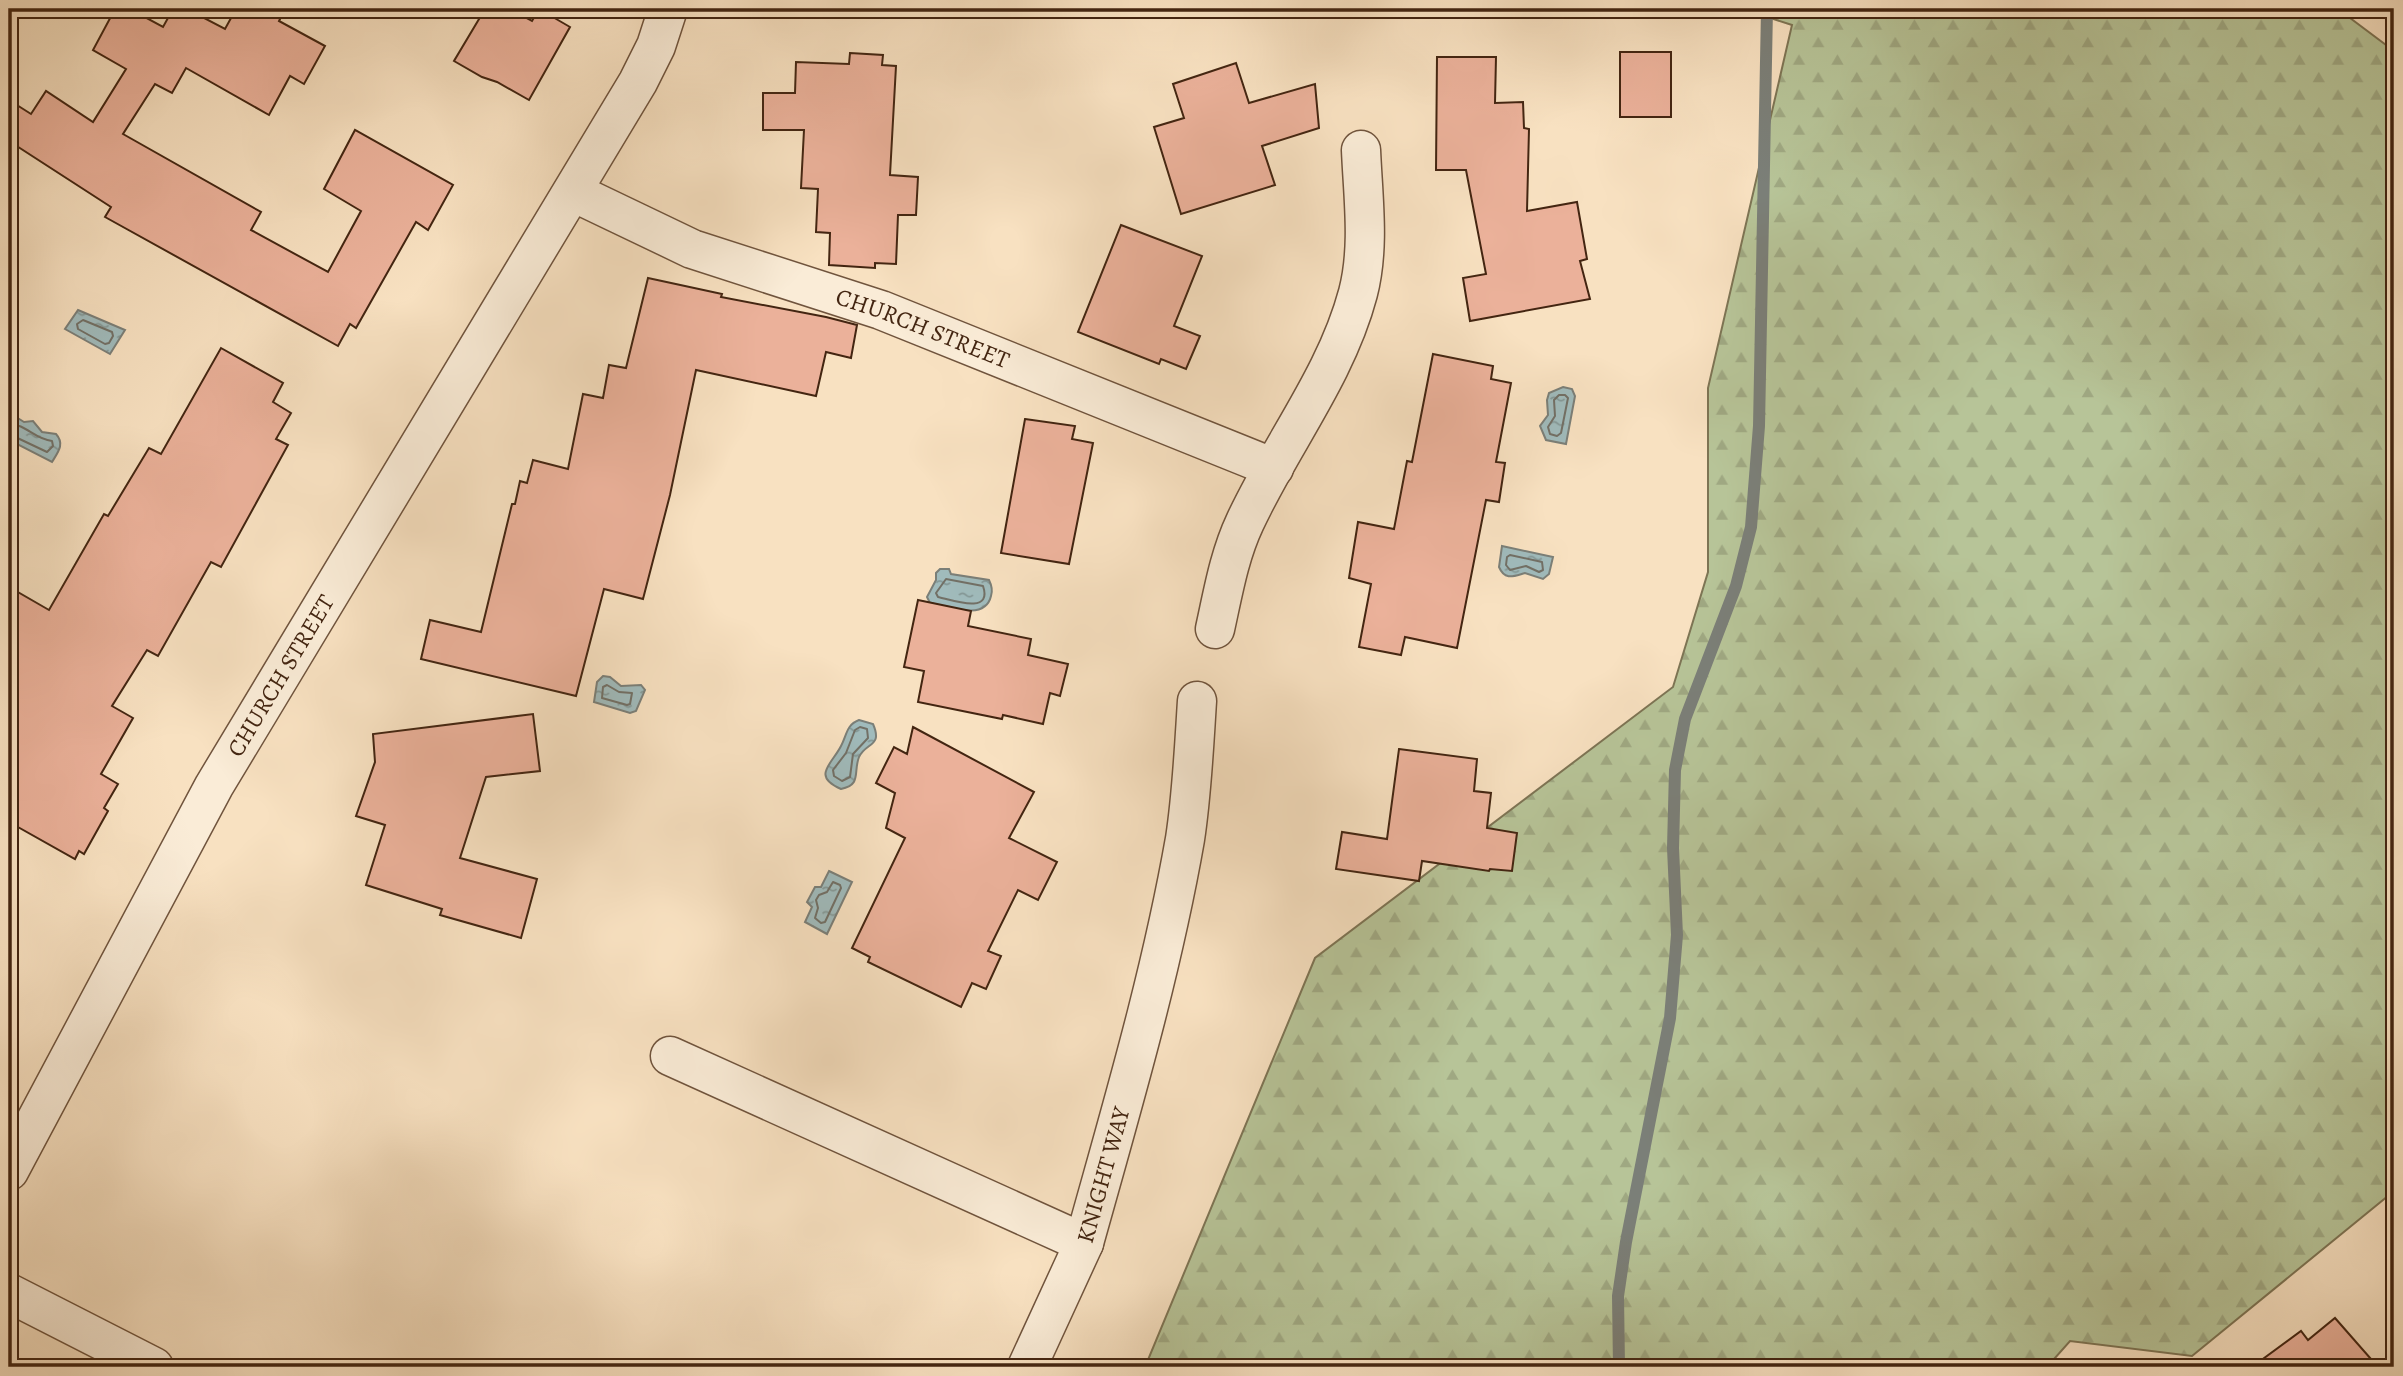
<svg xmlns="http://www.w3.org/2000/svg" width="2403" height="1376" font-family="Alegreya,serif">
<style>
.forest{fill:url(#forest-firs);stroke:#7d7454;stroke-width:2}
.water{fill:url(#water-ripples);stroke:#7b7f78;stroke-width:2}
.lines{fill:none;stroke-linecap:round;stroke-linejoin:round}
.shore{stroke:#727066;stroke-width:2}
.stream{stroke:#7b7f78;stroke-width:12}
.building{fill:#ebb19a;stroke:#432511;stroke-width:2}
.minor-casing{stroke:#70543d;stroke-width:41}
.minor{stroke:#faecd7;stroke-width:38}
.labels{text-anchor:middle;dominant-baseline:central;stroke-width:7;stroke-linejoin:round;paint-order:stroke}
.street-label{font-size:24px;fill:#432511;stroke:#faecd7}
</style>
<defs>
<pattern id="forest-firs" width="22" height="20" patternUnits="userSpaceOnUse" patternTransform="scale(1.75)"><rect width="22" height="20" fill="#b7c498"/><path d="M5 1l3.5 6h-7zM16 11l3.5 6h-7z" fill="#9fa882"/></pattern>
<pattern id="water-ripples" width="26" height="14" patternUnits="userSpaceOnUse" patternTransform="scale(1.75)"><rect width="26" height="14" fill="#a0bbbc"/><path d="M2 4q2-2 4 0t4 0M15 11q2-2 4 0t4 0" fill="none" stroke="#849897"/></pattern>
</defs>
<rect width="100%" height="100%" fill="#f8e1c1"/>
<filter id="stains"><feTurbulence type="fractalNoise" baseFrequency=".00286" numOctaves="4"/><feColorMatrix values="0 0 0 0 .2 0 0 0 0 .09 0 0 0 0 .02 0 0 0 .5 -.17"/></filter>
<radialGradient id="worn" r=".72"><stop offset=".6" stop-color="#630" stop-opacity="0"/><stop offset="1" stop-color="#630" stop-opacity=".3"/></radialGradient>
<polygon class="forest" points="1757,9 2338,9 2394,51 2394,1191 2192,1356 2070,1341 2047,1367 1145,1367 1315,958 1673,687 1708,572 1708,388 1792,25 1758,14"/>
<g class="water">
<polygon points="78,310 125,330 110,354 65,329"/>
<polygon points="1563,387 1572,389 1575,396 1566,444 1546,440 1540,426 1548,415 1547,400 1549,393"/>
<path d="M13,415L24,422L33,421L42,432L56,434C65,444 58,452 52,462L9,440V422Z"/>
<path d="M1502,546L1553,557L1549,574L1543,579L1525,573C1514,576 1505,581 1499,567Z"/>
<path d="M940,569H949L951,574L989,580C992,586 993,590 991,596C985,622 947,606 930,603L927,597L936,580V573Z"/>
<polygon points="603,676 610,677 621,686 641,685 645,690 636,711 630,713 594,702 597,682"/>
<path d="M859,720L873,724C883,747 866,742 859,757C853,772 862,785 841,789C811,776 832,764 841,746C847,735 846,725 859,720Z"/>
<polygon points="829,871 852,882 827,934 805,922 812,907 807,902 815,887 821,887"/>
</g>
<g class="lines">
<g class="shore">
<polygon points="83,320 112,332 113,336 109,343 105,344 78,329 77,324"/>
<polygon points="1559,395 1565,395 1568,398 1561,433 1557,436 1550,434 1548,427 1555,416 1554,400"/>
<path d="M9,424C26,424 34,439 52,441L53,446L47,452L9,434"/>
<polygon points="1510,555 1542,562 1543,570 1539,572 1526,566 1510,570 1506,565 1507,557"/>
<path d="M946,579L983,586C993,615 952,600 938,597L936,593Z"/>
<polygon points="607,685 619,692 632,693 630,704 627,705 602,698 603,687"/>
<polygon points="860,727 867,729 868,738 853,754 850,777 842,781 834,776 833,770 846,753 855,730"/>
<polygon points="833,882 840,885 841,888 825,922 821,923 815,918 818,908 816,900 819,895 827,892"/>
</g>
<polyline class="stream" points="1619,1367 1618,1296 1626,1242 1670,1018 1677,935 1673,848 1675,770 1685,719 1736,586 1751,527 1759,426 1767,9"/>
</g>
<g class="building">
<polygon points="115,9 130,9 163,27 173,9 187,9 225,29 236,9 285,9 279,21 325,46 304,84 290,76 269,115 186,68 172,93 155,84 123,134 261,212 251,230 328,272 361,211 324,189 355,130 453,185 428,230 416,222 356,328 350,324 338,346 105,217 111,207 9,141 9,100 31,114 46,91 93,122 126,69 93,50"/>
<polygon points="485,9 510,9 532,21 539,9 570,27 529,100 497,82 482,77 454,61"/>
<rect x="1620" y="52" width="51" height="65"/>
<polygon points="850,53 883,55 882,65 896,66 890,175 918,177 916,215 898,215 896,264 875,263 875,268 829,265 830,233 816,232 818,189 801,188 804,130 763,130 763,93 795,93 796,62 849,64"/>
<polygon points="1437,57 1496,57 1495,103 1523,102 1524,128 1529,129 1527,211 1577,202 1587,259 1580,261 1590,299 1470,321 1463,278 1486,274 1466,170 1436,170"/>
<polygon points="1236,63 1249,103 1315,84 1319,128 1262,146 1275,185 1181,214 1154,127 1184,118 1173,84"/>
<polygon points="1121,225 1202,256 1174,326 1200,336 1186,369 1161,359 1159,364 1078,332"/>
<polygon points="648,278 722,294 721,297 826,317 857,325 851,358 826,352 816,396 696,370 670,495 643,599 604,589 576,696 421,659 430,620 481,632 512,504 515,504 520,481 527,483 533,460 568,469 583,394 603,398 609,365 626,368"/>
<polygon points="221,348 283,383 273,402 291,413 276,439 288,445 221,567 211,562 158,656 147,650 112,706 133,718 101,774 118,784 104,808 108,811 84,854 79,851 75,859 9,822 9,587 49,610 104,514 108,516 149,448 161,454"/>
<polygon points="1433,354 1493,366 1491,379 1511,383 1496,462 1505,463 1499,502 1486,500 1457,648 1405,637 1401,655 1359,647 1371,584 1349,578 1358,522 1394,529 1407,461 1412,462"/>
<polygon points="1025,419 1075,426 1072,439 1093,443 1069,564 1001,553"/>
<polygon points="918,600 971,611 968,626 1031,639 1028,655 1068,664 1060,696 1050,693 1043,724 1003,715 1002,719 918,702 924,671 904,667"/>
<polygon points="533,714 540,771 486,777 460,858 537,879 521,938 440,915 442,909 366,885 385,825 356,816 375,762 373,734"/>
<polygon points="913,727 1034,792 1009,838 1057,862 1038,900 1018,890 988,951 1001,956 986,989 972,983 961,1007 868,962 870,957 852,948 905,838 886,828 895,793 876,783 894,747 907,754"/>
<polygon points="1399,749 1477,759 1474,791 1491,793 1487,828 1517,833 1512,871 1490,869 1489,871 1422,861 1419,881 1336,869 1342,832 1387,839"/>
<polygon points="2335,1318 2378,1367 2252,1367 2301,1331 2308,1340"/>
</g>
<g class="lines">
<g class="minor-casing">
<g id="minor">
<path id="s1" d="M573,192L692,249L881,310L1274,468"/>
<path d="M1215,629C1223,593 1229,556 1245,522C1281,444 1336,376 1358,293C1370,247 1363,197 1361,150"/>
<path id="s2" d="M670,1056L1084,1243C1121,1110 1161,976 1185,839C1192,794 1194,747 1197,701"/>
<path id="s3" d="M9,1171L214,786L638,82L656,46L668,9"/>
<polyline points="9,1293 154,1367"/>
<polyline points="1027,1367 1084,1243"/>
</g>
</g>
<use href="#minor" class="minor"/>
</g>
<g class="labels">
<g class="street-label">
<text stroke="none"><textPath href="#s1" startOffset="376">CHURCH STREET</textPath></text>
<text stroke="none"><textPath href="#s3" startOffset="565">CHURCH STREET</textPath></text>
<text stroke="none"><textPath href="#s2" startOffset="525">KNIGHT WAY</textPath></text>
</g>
</g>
<rect width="2403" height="1376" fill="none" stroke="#f8e1c1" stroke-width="35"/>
<rect x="10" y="10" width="2382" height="1355" fill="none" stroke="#432511" stroke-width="3.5"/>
<rect x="18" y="18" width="2368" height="1341" fill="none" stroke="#432511" stroke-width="2"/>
<rect width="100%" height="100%" filter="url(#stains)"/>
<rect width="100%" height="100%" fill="url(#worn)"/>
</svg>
